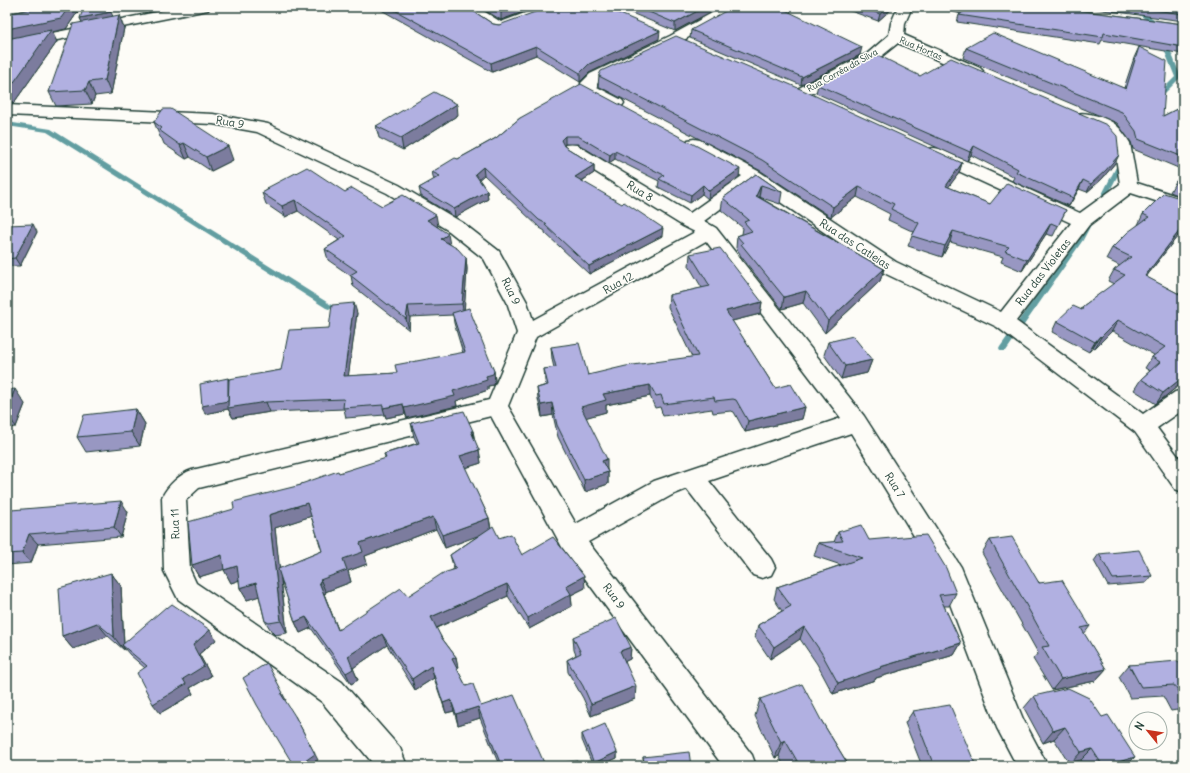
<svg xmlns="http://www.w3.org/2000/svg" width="1190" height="773" font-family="Delius,sans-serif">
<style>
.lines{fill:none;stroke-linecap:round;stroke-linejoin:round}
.stream{fill:#629ea1;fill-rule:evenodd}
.minor-casing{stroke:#1f3d34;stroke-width:3}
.minor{fill:#fdfcf7;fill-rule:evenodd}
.wall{fill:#9897c2;stroke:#1f3d34;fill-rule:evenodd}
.shaded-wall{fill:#7c7b9e;stroke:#1f3d34}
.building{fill:#b1b0e1;stroke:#1f3d34}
.labels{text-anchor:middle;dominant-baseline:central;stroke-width:3;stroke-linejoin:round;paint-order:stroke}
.far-street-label{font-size:9px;fill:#1f3d34;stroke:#fdfcf7}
.street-label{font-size:11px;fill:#1f3d34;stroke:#fdfcf7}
</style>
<rect width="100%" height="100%" fill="#fdfcf7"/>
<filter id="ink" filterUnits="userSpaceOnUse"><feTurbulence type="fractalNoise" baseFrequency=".025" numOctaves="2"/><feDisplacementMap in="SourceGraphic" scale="8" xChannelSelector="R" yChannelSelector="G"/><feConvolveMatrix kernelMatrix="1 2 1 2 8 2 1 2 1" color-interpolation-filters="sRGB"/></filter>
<g filter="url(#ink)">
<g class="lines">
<g class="stream">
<polygon points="1128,7 1134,7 1157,21 1160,28 1159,29 1155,29 1153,23 1130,10"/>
<polygon points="1164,40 1167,42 1181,77 1160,98 1156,98 1156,96 1175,77 1161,42"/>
<polygon points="7,122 51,129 333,306 329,309 326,308 47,132 7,126"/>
<polygon points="1136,132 1139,134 1103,204 1102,205 1098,205 1097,204 1133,134"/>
<polygon points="1091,217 1094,219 1083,240 1006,351 1000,351 999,349 1000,347 1078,237 1089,218"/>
</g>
<g class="minor-casing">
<g id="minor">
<polygon points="182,7 210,7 208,10 203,11 7,50 7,42"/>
<polygon points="460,7 477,7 501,22 541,7 561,7 559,10 500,32 495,31 462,10"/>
<path d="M723,7H740L738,10L680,42L600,80L597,84V87L622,100L624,103L622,106C609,110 595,98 583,92L581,89V83L590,74L670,36Z"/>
<polygon points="898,7 912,7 905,23 904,35 980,68 983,71 980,74 975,76 970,74 898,43 878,59 807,96 801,98 795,96 793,93 795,90 868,53 889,35 891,23"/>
<path d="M7,105L213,114L268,124L399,185L463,223L499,251L527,302L533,320L695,232L683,226L565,153L563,149L565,145L571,144L577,145L690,213L742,176L688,148L686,144L688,140L694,139L700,140L760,172L896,262L1001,312L1071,223L928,157L925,153L928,149L934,148L940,149L1080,213L1120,184L1114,144L1104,132L1077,120L1075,117L1077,114C1086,111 1110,119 1116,125C1122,130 1126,137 1130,143L1137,183L1183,198V210L1131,193L1089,225L1016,321L1143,414L1175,392L1183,390V410L1157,428L1183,463V492L1175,489L1135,432L997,327L882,272L754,184L704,221L716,228L864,416L961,567L1023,719L1048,766H1017L997,728L941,580L851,433L709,481L771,559L775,567L771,575L762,578L753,575L687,489L672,495L588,542L752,755L756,766H723L562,547L491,416L199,488L186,500L190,570L196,583L342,682L400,748L407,766H375L322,702L178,599L164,571L162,497C168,485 180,474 192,470L489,400L517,333L507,302L484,259L449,231L387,193L257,132L213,124L7,115ZM706,241L841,418L654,481L576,524L508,406L536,337Z"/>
</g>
</g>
<use href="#minor" class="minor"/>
</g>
<g class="wall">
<polygon points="41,7 81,7 66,29 52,32 57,42 13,104 7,104 7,14"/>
<polygon points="376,7 467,7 493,24 499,25 659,39 589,73 580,82 536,55 492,72"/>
<polygon points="480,7 537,7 501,20"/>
<polygon points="617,7 720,7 675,31"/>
<polygon points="840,7 894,7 878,21"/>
<polygon points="937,7 1053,7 1183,24 1183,54 1102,40 1100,44 957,22 959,15 961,14"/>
<polygon points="1081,7 1183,7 1183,21"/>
<polygon points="113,16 124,28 111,94 95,96 92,104 56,106 49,92 82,22 80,18"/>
<polygon points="691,30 860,55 801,85 690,38"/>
<polygon points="1139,47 1163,116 1183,106 1183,170 1133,149 1131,142 1117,123 963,58 966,48 1124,88 1134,58"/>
<polygon points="599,75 962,163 959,173 948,187 990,204 1066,210 1053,236 1046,234 1022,271 1001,262 1003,257 950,242 942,257 908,246 912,236 914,232 888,220 890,214 857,197 831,217 761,171 598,86"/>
<polygon points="920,76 1115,163 1102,179 1087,192 1079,189 1069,206 1012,181 1014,177 971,155 967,161 816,93 818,85"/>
<polygon points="458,115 403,150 379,138 376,126"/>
<polygon points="520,118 739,177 708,199 702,194 690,203 658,187 659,181 615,159 609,163 578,144 565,144 564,145 564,146 594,165 594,173 582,181 662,236 589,274 545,233 545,231 540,228 484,175 479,179 487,191 488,199 455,217 421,196 419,188 434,180 432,172 458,159 496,138"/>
<polygon points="154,122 233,160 211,171 190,157 186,159 164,144 162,139 160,137"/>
<polygon points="756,174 782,192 780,204 759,197 884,269 880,281 825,333 803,303 782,309 740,255 740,254 736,248 737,236 742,234 743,228 721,210 723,198"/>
<polygon points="1183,174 1183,197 1170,192 1176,181"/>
<polygon points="267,188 345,192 382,206 438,226 437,226 450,244 466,258 467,269 464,309 494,371 495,381 494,385 488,386 488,390 456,401 457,406 407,418 405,414 386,418 385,415 346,418 344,409 270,412 233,418 228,409 205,414 228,378 229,381 281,370 329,328 357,313 348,376 397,373 463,353 454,323 453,315 410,317 409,330 353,286 351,276 328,260 325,249 339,240 298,211 285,217 266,204 262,193 268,190"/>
<polygon points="1183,199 1183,234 1180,233 1146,277 1183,296 1183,382 1156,404 1134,390 1141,379 1150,371 1145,368 1152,357 1154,355 1112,331 1095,348 1093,347 1089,352 1052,332 1057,321 1081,310 1083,306 1114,284 1108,281 1114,270 1120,266 1106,259 1112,248 1138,225 1143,214"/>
<polygon points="7,225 37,232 20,266 7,266"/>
<polygon points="690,254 762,302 760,314 732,321 775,388 805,407 802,419 745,432 734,412 731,411 713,413 712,409 663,416 660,407 655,408 650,396 606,405 606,412 586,417 608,472 608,484 585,492 558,437 553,415 542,417 538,399 537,388 546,385 545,381 544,369 554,368 552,359 551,347 588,375 692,357 668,307 669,295 702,288 689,266"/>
<polygon points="828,342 872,360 867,373 841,379 824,355"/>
<polygon points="7,390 25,404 16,427 7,428"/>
<polygon points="136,409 145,424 140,446 86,452 77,437"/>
<path d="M411,423L473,431L475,442L479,450L481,463L465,468L489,518L491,528L499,538L522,555L585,588L571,595L572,606L529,629L508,596L436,628L441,637L456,657L458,668L457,669L466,686L481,706L545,765L578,766L499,765L480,718L458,725L454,711L446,713L434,678L415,690L387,645L353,668L358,680L351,684L311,628L300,633L295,622L281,578L287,633L275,635L272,632L265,621L259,596L247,600L240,588L239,580L231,583L224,569L199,577L192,565L234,509L301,485L386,459L384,454L417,443L414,437ZM311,516L322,551L279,569L275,528ZM436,529L445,548L481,534L450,555L454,569L408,596L338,630L324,594L326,593L325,592L351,582L348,571L367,564L365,556Z"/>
<polygon points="128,512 121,537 38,544 31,563 7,565 7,520"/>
<polygon points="838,532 869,540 956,593 949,606 944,606 961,643 954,655 876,678 875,680 833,694 817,664 800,639 770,659 755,637 758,625 782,611 774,599 777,587 841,565 814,556 818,543 834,542"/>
<polygon points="990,540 1090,626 1084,634 1106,669 1095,681 1052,690 1033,659 1038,653 982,553"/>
<polygon points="1099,554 1152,576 1146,583 1108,586 1094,561"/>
<polygon points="111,573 121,586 124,644 216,640 199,654 211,676 190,688 193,694 160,713 145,668 130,655 124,648 124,650 108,636 73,649 62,636"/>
<polygon points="573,637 631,647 630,659 625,661 635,699 591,716 583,698 568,672 567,660 576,655 574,650"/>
<polygon points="1129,665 1183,669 1183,721 1177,710 1171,711 1163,696 1130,698 1119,677"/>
<polygon points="1034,696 1102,717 1135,757 1126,766 1084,766 1081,760 1070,764 1054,739 1043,743 1024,708"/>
<polygon points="760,699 821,720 849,766 784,766 779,756 775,758 755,716"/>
<polygon points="913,711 976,766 922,766 905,723"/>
<polygon points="582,734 617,752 617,758 599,766 593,766 582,740"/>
<polygon points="643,757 691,766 643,766"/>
</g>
<g class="shaded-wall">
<polygon points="69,7 81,7 66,29 52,32 57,42 13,104 7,93 7,29"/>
<polygon points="514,7 537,7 501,20 501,12"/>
<polygon points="705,7 720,7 675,31 675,23"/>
<polygon points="888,7 894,7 878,21 880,14"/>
<polygon points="111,12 114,19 83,25 80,18"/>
<polygon points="119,15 124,28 111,94 105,80"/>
<polygon points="660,31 659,39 589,73 580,82 580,73 589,64"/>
<polygon points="536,46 536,55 492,72 491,63"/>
<polygon points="862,47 860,55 801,85 802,77"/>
<polygon points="89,82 95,96 92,104 85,90"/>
<polygon points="457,104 458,115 403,150 401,138"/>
<polygon points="565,136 565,144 562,148 561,140"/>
<polygon points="184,143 190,157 186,159 180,145"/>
<polygon points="228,146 233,160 211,171 206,157"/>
<polygon points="974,146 971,155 967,161 970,152"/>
<polygon points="615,151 615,159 609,163 610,155"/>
<polygon points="1119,155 1115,163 1102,179 1087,192 1091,184"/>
<polygon points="962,163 959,173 942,196 946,186"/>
<polygon points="594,165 594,173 575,185 575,177"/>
<polygon points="483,167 484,175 476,182 475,174"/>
<polygon points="740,169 739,177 708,199 709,191"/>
<polygon points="1083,180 1079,189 1069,206 1073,198"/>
<polygon points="703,185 702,194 690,203 691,195"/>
<polygon points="761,185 759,197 754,208 756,196"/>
<polygon points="859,187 857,197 831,217 833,207"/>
<polygon points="487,191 488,199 455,217 454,209"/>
<polygon points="295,200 298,211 285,217 282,206"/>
<polygon points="436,215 438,226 429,231 427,220"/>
<polygon points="1051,223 1046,234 1022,271 1027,260"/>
<polygon points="33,224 37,232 20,266 15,258"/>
<polygon points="1183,226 1183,227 1180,233 1138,287 1145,276"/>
<polygon points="663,228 662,236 589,274 589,266"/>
<polygon points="953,231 950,242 942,257 945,246"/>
<polygon points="448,234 450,245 441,239"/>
<polygon points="466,258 467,269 464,315 462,304"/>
<polygon points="884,269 880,281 825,333 828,321"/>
<polygon points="806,291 803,303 782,309 784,297"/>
<polygon points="762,302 760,314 724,323 726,311"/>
<polygon points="354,303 357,313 347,386 344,376"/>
<polygon points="408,306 410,317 409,330 406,319"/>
<polygon points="1118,320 1112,331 1095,348 1101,337"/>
<polygon points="1100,336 1093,347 1089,352 1095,342"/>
<polygon points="872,360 867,373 841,379 845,366"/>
<polygon points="494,371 495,381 494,385 488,386 488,390 456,401 457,406 407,418 404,408 453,391 486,376"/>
<polygon points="1183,377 1183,382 1156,404 1163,393"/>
<polygon points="228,378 231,386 266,402 270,412 233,418 228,409 205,414 202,406"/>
<polygon points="650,385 650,396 606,405 606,412 581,419 581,407 603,394"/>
<polygon points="15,389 25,404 16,427 7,414 7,409"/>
<polygon points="552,403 553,415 542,417 541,405"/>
<polygon points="403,404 405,414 386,418 383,408"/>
<polygon points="805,407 802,419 745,432 748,421"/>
<polygon points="136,409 145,424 140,446 131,432"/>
<polygon points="471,431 473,431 475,444"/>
<polygon points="479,450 481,463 462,469 460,456"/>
<polygon points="607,459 607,471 602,461"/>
<polygon points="608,472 608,484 585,492 584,480"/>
<polygon points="121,501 128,512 121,537 114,527"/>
<polygon points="307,503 312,516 275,528 287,633 281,621 269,515"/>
<polygon points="433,517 436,529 365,556 367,564 348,571 351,582 325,592 320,580 360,543"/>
<polygon points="489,518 491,531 445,548 442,535"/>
<polygon points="29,534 38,544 31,563 22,553"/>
<polygon points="222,555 229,568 199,577 192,565"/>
<polygon points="237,566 243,579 231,583 224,570"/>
<polygon points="111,573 121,586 124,647 122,645 124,648 124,650 114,637"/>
<polygon points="584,576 585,588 571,595 572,606 529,629 528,618 566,586"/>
<polygon points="321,581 326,593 324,594 343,642 319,582"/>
<polygon points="256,583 263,595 247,600 240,588"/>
<polygon points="507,584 508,596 434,629 431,617"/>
<polygon points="306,617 311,628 300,633 295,622"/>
<polygon points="97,623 108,636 73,649 62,636"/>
<polygon points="804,627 800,639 770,659 774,647"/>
<polygon points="210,630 216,640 199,654 211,676 190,688 193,694 160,713 153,704 183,679 193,645"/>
<polygon points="382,634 387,645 353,668 358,680 351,684 346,673 348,656"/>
<polygon points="961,643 954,655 876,678 875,680 833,694 838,683 880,667"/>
<polygon points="631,647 630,659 620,664 620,651"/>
<polygon points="456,657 458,668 455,670 452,659"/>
<polygon points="431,666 434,678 415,690 412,679"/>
<polygon points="1106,669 1095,681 1052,690 1061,679"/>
<polygon points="270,670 286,700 284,701 281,694"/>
<polygon points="636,686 635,699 591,716 591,704"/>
<polygon points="451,700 454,711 446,713 443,703"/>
<polygon points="478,707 480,718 458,725 456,714"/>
<polygon points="295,716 318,760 310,766 298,766"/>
<polygon points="1065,727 1054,739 1043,743 1053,731"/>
<polygon points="785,740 779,756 775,758 781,742"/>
<polygon points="1092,749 1081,760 1070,764 1081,752"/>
<polygon points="617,752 617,758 599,766 594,766 594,763"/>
<polygon points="1135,757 1126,766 1105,766"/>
</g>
<g class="building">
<polygon points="41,7 69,7 61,18 7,29 7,14"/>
<polygon points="84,7 109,7 111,12 80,18"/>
<polygon points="389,7 467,7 493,24 499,25 549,7 604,7 660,31 589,64 580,73 536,46 491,63"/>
<polygon points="492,7 514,7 501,12"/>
<polygon points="637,7 705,7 675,23"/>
<polygon points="733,7 779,7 862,47 802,77 691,30"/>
<polygon points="861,7 888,7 880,14"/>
<polygon points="964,7 1053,7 1183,24 1183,47 1104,33 1103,37 959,15 969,8"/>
<polygon points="1133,7 1183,7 1183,14"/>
<polygon points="119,15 105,80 89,82 85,90 49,92 73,24"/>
<polygon points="51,30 7,92 7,39"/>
<polygon points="993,33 1126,89 1139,47 1167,61 1163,116 1183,106 1183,157 1138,139 1136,131 1122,112 966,48"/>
<polygon points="676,36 796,87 962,163 946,186 990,204 1007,183 1066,210 1058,226 1051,223 1027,260 1005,251 1009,247 953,231 945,246 912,236 919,223 891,209 894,204 859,187 833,207 762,160 599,76 599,75 601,71"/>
<polygon points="876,54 920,76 951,58 1107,125 1117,136 1119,155 1106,170 1091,184 1083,180 1073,198 1016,172 1018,169 974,146 970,152 818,85"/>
<polygon points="581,84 740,169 709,191 703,185 691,195 659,179 664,175 615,151 610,155 578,136 565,136 561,140 564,146 594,165 575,177 622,204 624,202 663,228 589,266 545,225 547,224 539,220 483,167 475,174 487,191 454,209 419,188 440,176 432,172 455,158 458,159 496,138 520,118"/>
<polygon points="434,92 457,104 401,138 376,126"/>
<polygon points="163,109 171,109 228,146 206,157 184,143 180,145 159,130 162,128 154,122"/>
<polygon points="307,167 345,192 352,188 382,206 403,195 436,215 427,220 448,234 441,239 458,249 466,258 462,304 408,306 406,319 350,275 357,271 325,249 346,236 295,200 282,206 262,193 269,189 267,188"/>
<polygon points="756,174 782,192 761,185 756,196 884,269 828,321 806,291 784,297 741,244 743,243 737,236 752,231 744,222 749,220 723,198"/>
<polygon points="1183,174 1183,184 1176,181"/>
<polygon points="1164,193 1183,199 1183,226 1145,276 1183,296 1183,377 1163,393 1141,379 1160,362 1152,357 1165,347 1118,320 1101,337 1100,336 1095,342 1057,321 1073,306 1082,310 1083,306 1125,275 1114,270 1131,257 1112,248 1128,232 1149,217 1143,214"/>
<polygon points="33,224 15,258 7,259 7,225"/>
<polygon points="720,248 762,302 726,311 775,388 791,384 805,407 748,421 736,400 733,399 715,401 714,397 664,404 661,395 656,396 650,385 603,394 606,400 581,407 607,459 602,461 608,472 584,480 557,425 552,403 541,405 537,388 548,385 544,369 556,367 551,347 579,343 588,375 626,366 698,356 669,295 710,286 690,254"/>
<polygon points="354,303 344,376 397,373 395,365 465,352 452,313 469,308 494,371 493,374 486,376 487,380 453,391 455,396 404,408 403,404 383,408 383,405 343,408 344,399 266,402 228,408 229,379 281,370 289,330 329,328 332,305"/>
<polygon points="853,336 872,360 845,366 828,342"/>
<polygon points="228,378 228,401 202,406 200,384"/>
<polygon points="15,389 7,409 7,390"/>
<polygon points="136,409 131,432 77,437 84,415"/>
<polygon points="464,411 473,431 471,431 479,450 460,456 489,518 442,535 433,517 360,543 363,552 343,559 347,570 320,580 321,581 319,582 338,630 401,588 408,596 443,573 456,569 450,555 493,526 499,538 511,534 522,555 553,537 584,576 566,586 571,594 528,618 507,584 431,617 441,637 456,657 452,659 466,686 473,684 481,706 514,695 545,765 577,761 578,766 496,766 501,765 478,707 456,714 451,700 443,703 431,666 412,679 382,634 348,656 353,669 346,673 306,617 295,622 278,569 322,551 307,503 269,515 281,621 269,623 265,621 256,583 240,588 237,566 224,570 222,555 192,565 188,522 234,509 233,502 301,485 301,484 338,471 339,473 386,458 384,454 419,443 411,423"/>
<polygon points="121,501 114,527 29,534 22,553 7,554 7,520 11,510"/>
<polygon points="861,525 869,540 926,535 946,568 956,593 939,595 961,643 880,667 881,668 838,683 821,652 804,627 774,647 758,625 791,606 777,587 862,558 818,543 843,541 838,532"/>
<polygon points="1012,537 1039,583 1062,580 1090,626 1081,628 1106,669 1061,679 1042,647 1049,646 990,540"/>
<polygon points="1139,550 1152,576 1113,579 1099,554"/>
<polygon points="111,573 114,637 97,623 62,636 59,588"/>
<polygon points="172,604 210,630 193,645 204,666 183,679 186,684 153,704 137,673 147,666 122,645 166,607 167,608"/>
<polygon points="616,618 631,647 620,651 636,686 591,704 583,686 567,660 581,653 573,637"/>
<polygon points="1178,661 1183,669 1183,700 1174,685 1141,687 1129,665"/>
<polygon points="267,663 283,693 281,694 295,716 315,754 298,766 294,766 257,705 243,678"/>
<polygon points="802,684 821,720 849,766 800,766 785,740 781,742 760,699"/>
<polygon points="1068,688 1089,698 1102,717 1108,715 1135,757 1105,766 1103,766 1092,749 1081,752 1065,727 1053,731 1034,696"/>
<polygon points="950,705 976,766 934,766 913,711"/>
<polygon points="605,724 617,752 594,763 582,734"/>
<polygon points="689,752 691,766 645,766 643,757"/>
</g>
</g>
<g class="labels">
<g class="far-street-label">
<text transform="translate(921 48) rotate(23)">Rua Hortas</text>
<text transform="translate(842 70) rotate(-29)">Rua Corrêa da Silva</text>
</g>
<g class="street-label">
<text transform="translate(230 122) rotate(10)">Rua 9</text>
<text transform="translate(640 191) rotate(31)">Rua 8</text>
<text transform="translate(855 244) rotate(33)">Rua das Catleias</text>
<text transform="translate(1043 272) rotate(-52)">Rua das Violetas</text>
<text transform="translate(618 283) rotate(-29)">Rua 12</text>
<text transform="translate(511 291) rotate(64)">Rua 9</text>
<text transform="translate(895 485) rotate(58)">Rua 7</text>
<text transform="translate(175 524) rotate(-92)">Rua 11</text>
<text transform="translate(614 596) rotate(53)">Rua 9</text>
</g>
</g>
<rect width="1190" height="773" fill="none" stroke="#fdfcf7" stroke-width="24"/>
<rect x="12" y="12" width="1166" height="749" fill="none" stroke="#1f3d34" stroke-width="1.5" filter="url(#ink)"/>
<g transform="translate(1148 731) rotate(300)"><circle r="19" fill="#fdfcf7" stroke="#a4b0a9"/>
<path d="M0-3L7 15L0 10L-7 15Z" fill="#c8321e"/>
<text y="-6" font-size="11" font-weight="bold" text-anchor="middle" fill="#1f3d34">N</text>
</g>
</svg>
